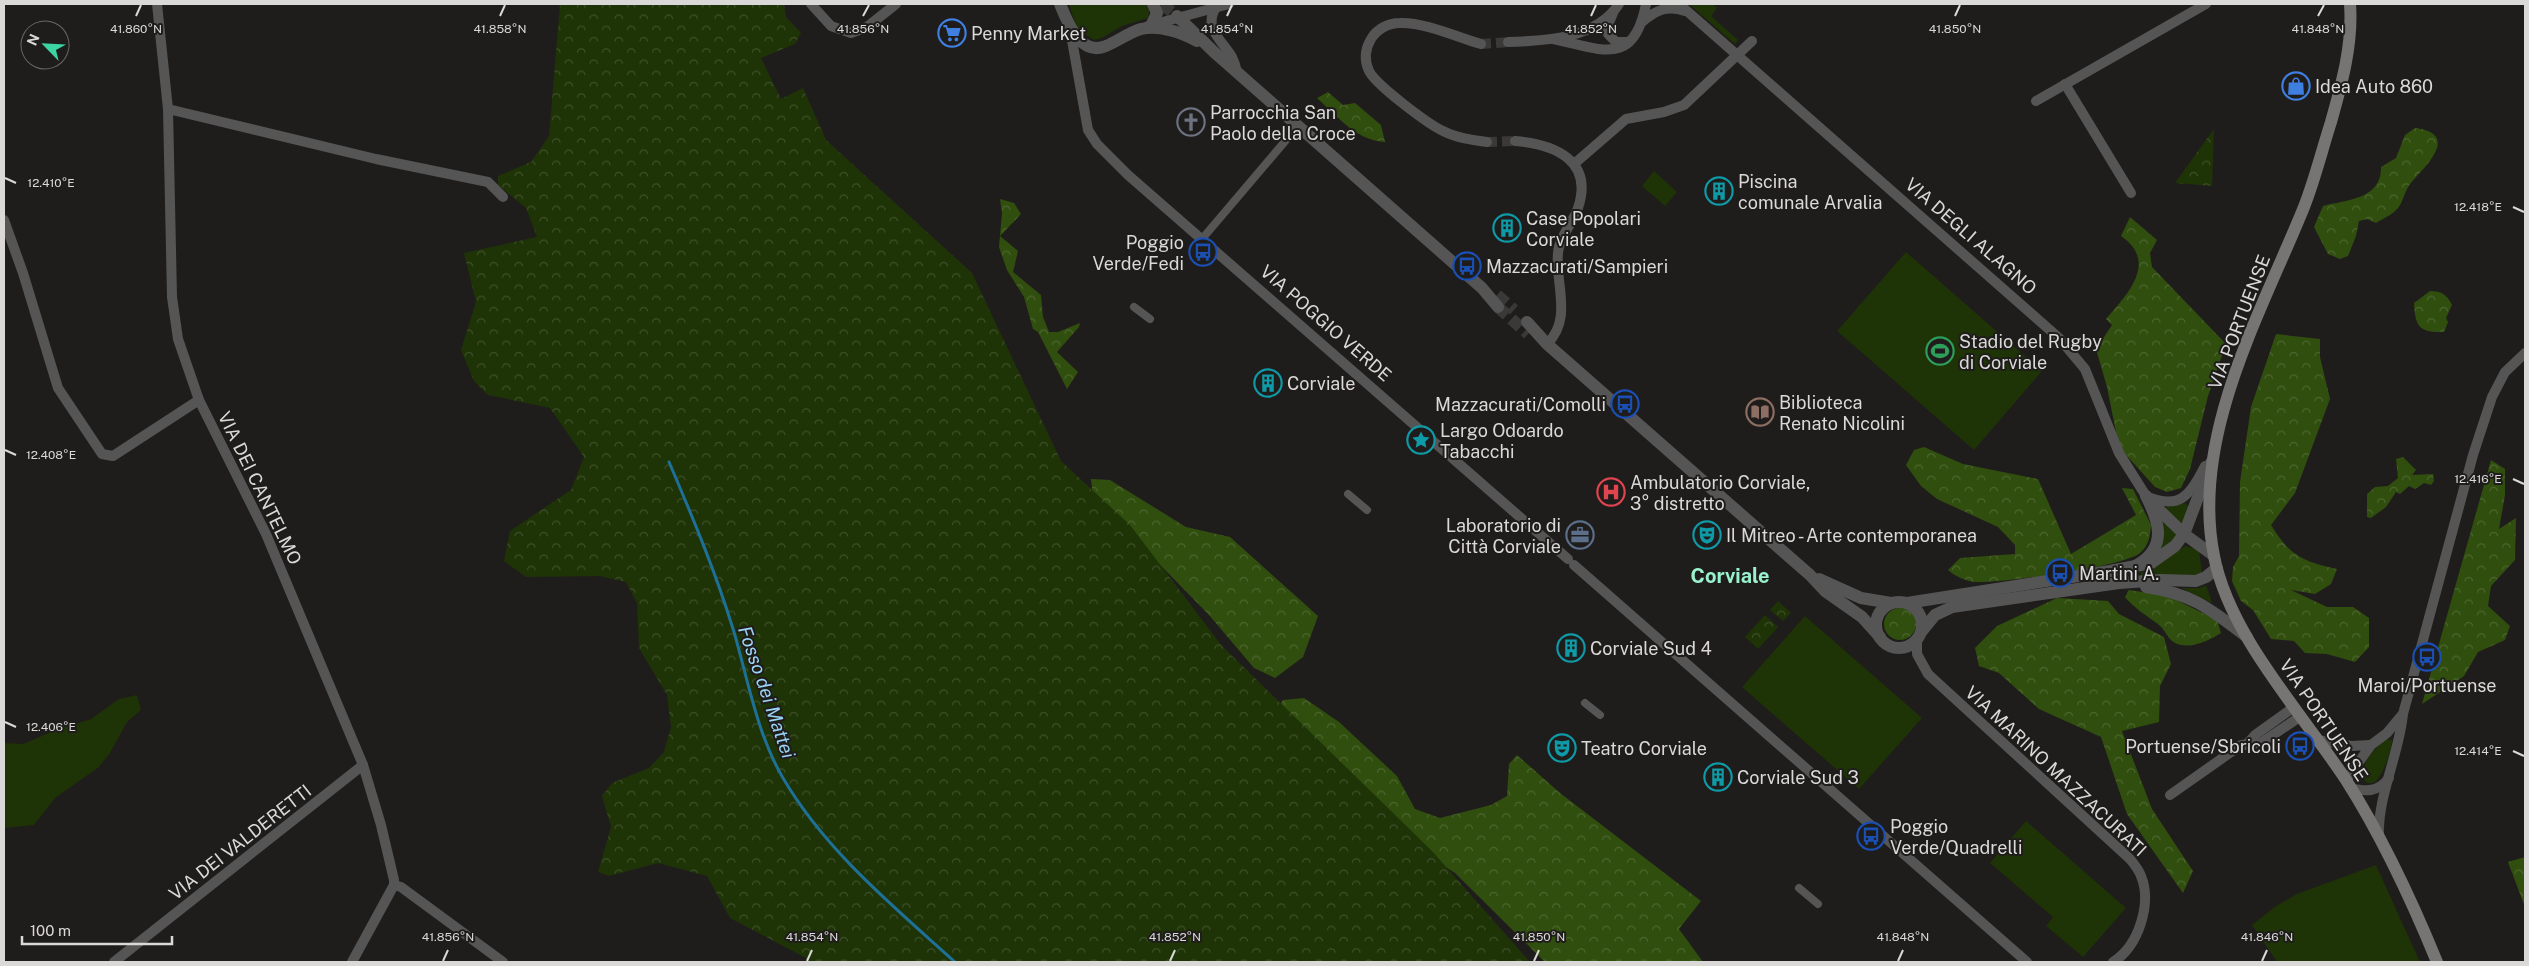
<svg xmlns="http://www.w3.org/2000/svg" width="2529" height="966" font-family="'Public Sans',sans-serif">
<style>
.grass{fill:#1e3306}
.forest{fill:url(#forest-crowns)}
.park{fill:url(#park-crowns)}
.lines{fill:none;stroke-linecap:round;stroke-linejoin:round}
.stream{stroke:#1e7097;stroke-width:3}
.minor-tunnel{stroke:#3b3937;stroke-width:10;stroke-dasharray:10 5;stroke-linecap:butt}
.tertiary-tunnel{stroke:#3b3937;stroke-width:12;stroke-dasharray:12 6;stroke-linecap:butt}
.pedestrian{stroke:#565555;stroke-width:8}
.minor{stroke:#565555;stroke-width:10}
.tertiary{stroke:#565555;stroke-width:12}
.secondary{stroke:#777474;stroke-width:12}
.ticks{fill:none;stroke:#dad9d8;stroke-width:2}
.labels{text-anchor:middle;dominant-baseline:central;stroke-width:4;stroke-linejoin:round;paint-order:stroke}
.poi-label{font-size:18px;fill:#dad9d8;stroke:#1f1d1b;text-anchor:start}
.street-label{font-size:18px;fill:#dad9d8;stroke:#1f1d1b}
.water-label{font-size:19px;font-style:italic;fill:#9bd5f7;stroke:#1f1d1b}
.quarter-label{font-size:20px;font-weight:bold;fill:#99f2ce;stroke:#1f1d1b}
.ticks-label{font-size:12px;text-anchor:middle;fill:#dad9d8;stroke:#1f1d1b;stroke-width:4;stroke-linejoin:round;paint-order:stroke}
</style>
<defs>
<pattern id="forest-crowns" width="20" height="18" patternUnits="userSpaceOnUse" patternTransform="scale(1.25)"><rect width="20" height="18" fill="#304e0e"/><path d="M2 6a3 3 0 1 1 6 0M12 15a3 3 0 1 1 6 0" fill="none" stroke="#4d6730"/></pattern>
<pattern id="park-crowns" width="20" height="18" patternUnits="userSpaceOnUse" patternTransform="scale(1.25)"><rect width="20" height="18" fill="#1e3306"/><path d="M2 6a3 3 0 1 1 6 0M12 15a3 3 0 1 1 6 0" fill="none" stroke="#3e502a"/></pattern>
</defs>
<rect width="100%" height="100%" fill="#1f1d1b"/>
<g class="grass">
<polygon points="1069,4 1150,4 1148,18 1122,26 1102,38 1094,40 1077,29"/>
<polygon points="1689,4 1713,4 1717,8 1711,16 1738,40 1735,44"/>
<polygon points="1654,171 1677,192 1665,206 1642,186"/>
<polygon points="1906,252 2042,371 1974,450 1837,331"/>
<polygon points="2185,503 2189,507 2182,525 2164,508"/>
<polygon points="2162,521 2177,535 2163,552 2156,550"/>
<polygon points="2185,546 2199,550 2202,573 2199,577 2140,576 2141,572 2151,569"/>
<polygon points="2206,585 2212,603 2181,588 2199,588"/>
<polygon points="1805,616 1922,718 1859,789 1742,687"/>
<polygon points="137,695 141,710 127,722 110,753 99,767 55,798 34,825 4,828 4,743 23,744 56,730 91,719 119,699"/>
<path d="M2386,739L2392,740C2392,751 2383,775 2374,783H2367L2363,778C2361,762 2375,748 2386,739Z"/>
<polygon points="2026,821 2126,908 2083,957 2046,926 2053,917 1990,863"/>
<polygon points="2376,865 2420,962 2277,962 2252,925 2276,906 2297,894"/>
</g>
<g class="forest">
<path d="M1328,92L1343,105L1355,103L1381,125L1385,142C1357,141 1337,116 1317,98Z"/>
<path d="M2415,128C2462,134 2424,167 2410,184C2405,191 2404,198 2400,205C2396,213 2384,218 2376,223L2367,219L2359,221L2356,236L2348,256L2340,259L2328,254L2314,227L2323,206C2347,200 2382,199 2381,167L2396,158L2405,135Z"/>
<polygon points="1000,199 1014,203 1021,214 1000,236 1018,251 1013,272 1041,295 1043,317 1049,332 1058,332 1080,323 1079,327 1057,352 1078,372 1067,389 1038,332 1033,329 1024,297 1007,270 999,247 1002,213"/>
<path d="M2130,217L2157,240L2150,253L2152,267L2226,344L2208,396L2190,469L2181,488L2167,492L2155,487L2119,447L2107,387L2096,349L2112,325L2106,319C2127,295 2159,262 2121,236Z"/>
<path d="M2430,291C2442,291 2447,295 2452,305L2446,318L2448,322L2444,332C2420,333 2415,327 2414,303Z"/>
<path d="M2276,334L2320,339V357L2330,399L2295,493L2271,525C2289,555 2303,562 2337,569L2331,584L2315,594L2291,590L2327,607H2353L2369,618V647L2355,662L2327,654L2305,653L2294,641L2271,639L2253,610L2241,601L2232,581L2233,567L2239,556L2240,482L2251,407Z"/>
<path d="M1924,447L1963,464L2038,479L2071,554L2136,515L2122,488L2133,489L2151,525C2150,536 2149,545 2140,553C2123,567 2002,583 1976,582C1967,582 1955,576 1948,570L1960,558L2015,554V545L1998,527L1937,499L1921,486L1906,465L1914,450Z"/>
<polygon points="2403,457 2416,470 2412,475 2433,474 2434,481 2431,485 2424,483 2415,489 2409,486 2400,494 2396,492 2386,507 2371,518 2367,517 2367,494 2375,487 2388,486 2398,478 2396,459"/>
<polygon points="2491,460 2505,469 2505,495 2499,529 2516,518 2515,560 2491,586 2488,606 2510,626 2505,640 2478,652 2464,676 2422,704"/>
<polygon points="1091,479 1110,480 1186,527 1230,537 1318,616 1303,657 1275,678 1254,668 1209,615 1093,496"/>
<path d="M2129,590L2168,596L2217,620L2221,633C2209,641 2183,653 2170,639C2166,634 2164,629 2158,624C2147,616 2134,608 2125,597Z"/>
<polygon points="2057,598 2108,601 2119,614 2164,637 2171,664 2160,686 2159,722 2122,731 2152,809 2193,871 2183,893 2127,814 2101,737 2039,709 1999,673 1979,666 1975,648 1997,626"/>
<circle cx="1900" cy="624" r="16"/>
<polygon points="1304,698 1339,722 1397,776 1415,809 1440,818 1491,805 1507,796 1509,764 1517,755 1560,793 1701,901 1679,929 1703,962 1545,962 1455,873 1413,846 1271,719 1283,700"/>
<polygon points="2525,857 2525,907 2508,862"/>
</g>
<g class="park">
<polygon points="560,4 784,4 786,17 801,33 795,44 761,58 781,99 803,88 826,140 972,273 1061,461 1130,525 1222,646 1432,851 1530,962 809,962 806,958 730,918 707,876 658,863 609,876 598,872 611,827 602,796 612,783 649,768 664,752 671,727 667,695 639,648 637,603 626,582 600,576 526,577 504,561 510,531 571,490 584,457 550,408 488,395 474,381 461,350 476,302 464,253 537,237 526,208 498,185 498,176 531,162 549,136"/>
<polygon points="2214,129 2212,186 2175,183"/>
<polygon points="1778,601 1791,613 1783,621 1770,610"/>
<polygon points="1765,615 1778,627 1758,649 1745,637"/>
</g>
<g class="lines">
<path class="stream" d="M669,462C693,518 716,573 734,632C748,680 757,734 783,778C825,850 893,906 955,962"/>
<g class="minor-tunnel">
<polyline points="1481,44 1508,42"/>
<polyline points="1487,142 1515,141"/>
</g>
<g class="tertiary-tunnel">
<polyline points="1162,4 1177,16"/>
<polyline points="1497,295 1514,310"/>
<polyline points="1498,307 1528,334"/>
</g>
<g class="pedestrian">
<polyline points="1202,239 1298,126"/>
<polyline points="1134,307 1150,319"/>
<polyline points="1348,494 1367,510"/>
<polyline points="1585,703 1600,715"/>
<polyline points="1799,888 1818,904"/>
</g>
<g class="minor">
<polyline points="157,4 168,109 172,297 178,339 199,400 266,534 363,765 381,825 394,880 394,885 352,962"/>
<polyline points="811,4 831,26 851,33 867,27 896,4"/>
<path d="M1679,4L2059,338L2085,369L2119,453L2146,496C2180,511 2190,495 2205,466"/>
<path d="M1216,7C1203,28 1221,39 1232,57C1234,61 1236,67 1237,72"/>
<polyline points="1613,13 1608,25 1608,34 1616,42 1629,42"/>
<path d="M1642,22C1656,10 1667,5 1685,11"/>
<polyline points="1148,26 1229,4"/>
<polyline points="1070,29 1088,130 1097,144 1128,175 1568,559"/>
<path d="M1553,39C1601,49 1634,68 1646,4"/>
<path d="M1508,42C1546,41 1596,39 1619,4"/>
<path d="M1481,44C1457,37 1424,22 1400,23C1388,23 1377,29 1371,39C1365,49 1364,60 1369,71C1376,85 1428,124 1443,131C1457,138 1472,140 1487,142"/>
<polyline points="2065,84 2131,193"/>
<polyline points="2036,101 2206,4"/>
<polyline points="168,109 376,159 488,182 503,197"/>
<path d="M1515,141C1554,144 1594,160 1578,208C1573,223 1559,237 1558,253C1555,284 1573,319 1547,344"/>
<polyline points="1574,164 1626,119 1664,112 1684,105 1752,41"/>
<polyline points="4,220 23,273 58,388 102,454 113,456 199,400"/>
<polyline points="1574,565 2027,962"/>
<path d="M1917,641V654L1928,674L2130,859C2134,864 2139,870 2141,876C2152,903 2139,946 2113,962"/>
<polyline points="2318,740 2351,746 2371,745"/>
<polyline points="2246,745 2255,735 2294,707"/>
<polyline points="2346,780 2371,745 2387,733 2402,715"/>
<path d="M2350,788C2367,792 2378,792 2389,778"/>
<polyline points="2170,795 2241,745 2261,743 2301,716"/>
<path d="M2379,837C2377,797 2399,755 2403,714L2473,455L2492,397L2505,372L2525,353"/>
<polyline points="394,885 401,887 503,962"/>
<polyline points="114,962 363,765"/>
</g>
<g class="tertiary">
<path d="M1060,4C1067,21 1080,57 1106,46C1118,41 1128,33 1141,29C1159,25 1181,32 1197,41"/>
<polyline points="1177,16 1214,52 1482,288 1498,307"/>
<polyline points="1152,24 1157,13 1153,4"/>
<polyline points="1527,322 1547,344 1810,575 1825,591 1862,617 1880,637"/>
<polyline points="2154,505 2184,534 2213,555"/>
<path d="M2137,565C2168,547 2159,521 2146,496"/>
<polyline points="1819,579 1861,598 1891,603"/>
<path d="M2146,587C2193,594 2210,609 2247,637"/>
<circle cx="1899" cy="625" r="23"/>
<polyline points="1907,603 2110,571 2151,563 2175,546 2184,534 2211,463"/>
<polyline points="1922,631 1935,615 1952,607 2119,583 2161,580 2196,581 2206,577 2217,568"/>
</g>
<path class="secondary" d="M2350,4C2353,44 2342,83 2331,122C2322,150 2315,179 2304,207C2261,313 2190,437 2214,556C2229,635 2302,713 2346,780C2381,835 2412,901 2437,962"/>
</g>
<path class="ticks" d="M136,16L141,5M500,16L505,5M863,16L869,5M1227,16L1232,5M1591,16L1596,5M1955,16L1960,5M2318,16L2324,5M5,178L16,183M2513,207L2524,212M5,450L16,455M2513,479L2524,484M5,722L16,727M2513,751L2524,756M443,961L448,950M807,961L812,950M1170,961L1175,950M1534,961L1539,950M1898,961L1903,950M2262,961L2267,950"/>
<defs>
<g id="supermarket-ring" transform="scale(1.4375)"><circle r="9.5" fill="#1f1d1b" stroke="#3f7fe0" stroke-width="1.5"/><path d="M-6-5.5h2.5l.6 2H6L4.5 2H-2.5L-4.4-4H-6ZM-1.5 3.2a1.3 1.3 0 1 0 .1 0ZM3 3.2a1.3 1.3 0 1 0 .1 0Z" fill="#3f7fe0"/></g>
<g id="shop-ring" transform="scale(1.4375)"><circle r="9.5" fill="#1f1d1b" stroke="#3f7fe0" stroke-width="1.5"/><path d="M-5-2.5h2.3a2.7 3.5 0 0 1 5.4 0H5L5.5 6h-11ZM-1.5-2.5h3a1.5 2.3 0 0 0-3 0Z" fill="#3f7fe0"/></g>
<g id="church-ring" transform="scale(1.4375)"><circle r="9.5" fill="#1f1d1b" stroke="#6b7280" stroke-width="1.5"/><path d="M-1.2-6h2.4v3.5h3.3v2.4h-3.3V6h-2.4V-.1h-3.3v-2.4h3.3Z" fill="#6b7280"/></g>
<g id="building-ring" transform="scale(1.4375)"><circle r="9.5" fill="#1f1d1b" stroke="#0f9aa8" stroke-width="1.5"/><path d="M-4-6H4V6H1V3H-1V6H-4ZM-2.5-4.3h1.7v1.8h-1.7ZM.8-4.3h1.7v1.8H.8ZM-2.5-1h1.7V.8h-1.7ZM.8-1h1.7V.8H.8Z" fill="#0f9aa8"/></g>
<g id="bus-ring" transform="scale(1.4375)"><circle r="9.5" fill="#1f1d1b" stroke="#1a4fb4" stroke-width="1.5"/><path d="M-5-6H5V4H4V6H2V4H-2V6H-4V4H-5ZM-3.5-4V0h7V-4ZM-3.5 1.2v1.5H-2V1.2ZM2 1.2v1.5H3.5V1.2Z" fill="#1a4fb4"/></g>
<g id="stadium-ring" transform="scale(1.4375)"><circle r="9.5" fill="#1f1d1b" stroke="#2e9e5b" stroke-width="1.5"/><path d="M0-5a6.5 5 0 1 0 0 10a6.5 5 0 1 0 0-10ZM-3.5-1.8h7v3.6h-7Z" fill="#2e9e5b"/></g>
<g id="library-ring" transform="scale(1.4375)"><circle r="9.5" fill="#1f1d1b" stroke="#8d6e63" stroke-width="1.5"/><path d="M-6-4Q-3-5.5-.7-3.5V5Q-3 3-6 4ZM6-4Q3-5.5 .7-3.5V5Q3 3 6 4Z" fill="#8d6e63"/></g>
<g id="sight-ring" transform="scale(1.4375)"><circle r="9.5" fill="#1f1d1b" stroke="#0f9aa8" stroke-width="1.5"/><path d="M0-6L1.8-2.2L6-1.7L2.9 1.2L3.7 5.4L0 3.3L-3.7 5.4L-2.9 1.2L-6-1.7L-1.8-2.2Z" fill="#0f9aa8"/></g>
<g id="hospital-ring" transform="scale(1.4375)"><circle r="9.5" fill="#1f1d1b" stroke="#e0444e" stroke-width="1.5"/><path d="M-5-5h3v3.5h4V-5h3V5h-3V1.5h-4V5h-3Z" fill="#e0444e"/></g>
<g id="office-ring" transform="scale(1.4375)"><circle r="9.5" fill="#1f1d1b" stroke="#5c6f8a" stroke-width="1.5"/><path d="M-6-3h4V-5.5h4V-3h4V5H-6ZM-1-4.5V-3h2v-1.5ZM-6 0V1H6V0Z" fill="#5c6f8a"/></g>
<g id="theatre-ring" transform="scale(1.4375)"><circle r="9.5" fill="#1f1d1b" stroke="#0f9aa8" stroke-width="1.5"/><path d="M-5-5.5Q0-4 5-5.5V0Q5 5 0 6Q-5 5-5 0ZM-3.3-2.5H-1v1.5H-3.3ZM1-2.5H3.3v1.5H1ZM-2.8 1Q0 5.5 2.8 1Z" fill="#0f9aa8"/></g>
</defs>
<g fill-rule="evenodd">
<use href="#supermarket-ring" x="952" y="33"/>
<use href="#shop-ring" x="2296" y="86"/>
<use href="#church-ring" x="1191" y="122"/>
<use href="#building-ring" x="1719" y="191"/>
<use href="#building-ring" x="1507" y="228"/>
<use href="#bus-ring" x="1203" y="252"/>
<use href="#bus-ring" x="1467" y="266"/>
<use href="#stadium-ring" x="1940" y="351"/>
<use href="#building-ring" x="1268" y="383"/>
<use href="#bus-ring" x="1625" y="404"/>
<use href="#library-ring" x="1760" y="412"/>
<use href="#sight-ring" x="1421" y="440"/>
<use href="#hospital-ring" x="1611" y="492"/>
<use href="#office-ring" x="1580" y="535"/>
<use href="#theatre-ring" x="1707" y="535"/>
<use href="#bus-ring" x="2060" y="573"/>
<use href="#building-ring" x="1571" y="648"/>
<use href="#bus-ring" x="2427" y="657"/>
<use href="#bus-ring" x="2300" y="746"/>
<use href="#theatre-ring" x="1562" y="748"/>
<use href="#building-ring" x="1718" y="777"/>
<use href="#bus-ring" x="1871" y="836"/>
</g>
<g class="labels">
<g class="poi-label">
<text x="971" y="33">Penny Market</text>
<text x="2315" y="86">Idea Auto 860</text>
<text x="1210" y="112">Parrocchia San<tspan x="1210" dy="21">Paolo della Croce</tspan></text>
<text x="1738" y="181">Piscina<tspan x="1738" dy="21">comunale Arvalia</tspan></text>
<text x="1526" y="218">Case Popolari<tspan x="1526" dy="21">Corviale</tspan></text>
<text x="1184" y="242" text-anchor="end">Poggio<tspan x="1184" dy="21">Verde/Fedi</tspan></text>
<text x="1486" y="266">Mazzacurati/Sampieri</text>
<text x="1959" y="341">Stadio del Rugby<tspan x="1959" dy="21">di Corviale</tspan></text>
<text x="1287" y="383">Corviale</text>
<text x="1779" y="402">Biblioteca<tspan x="1779" dy="21">Renato Nicolini</tspan></text>
<text x="1606" y="404" text-anchor="end">Mazzacurati/Comolli</text>
<text x="1440" y="430">Largo Odoardo<tspan x="1440" dy="21">Tabacchi</tspan></text>
<text x="1630" y="482">Ambulatorio Corviale,<tspan x="1630" dy="21">3° distretto</tspan></text>
<text x="1561" y="525" text-anchor="end">Laboratorio di<tspan x="1561" dy="21">Città Corviale</tspan></text>
<text x="1726" y="535">Il Mitreo - Arte contemporanea</text>
<text x="2079" y="573">Martini A.</text>
<text x="1590" y="648">Corviale Sud 4</text>
<text x="2427" y="685" text-anchor="middle">Maroi/Portuense</text>
<text x="2281" y="746" text-anchor="end">Portuense/Sbricoli</text>
<text x="1581" y="748">Teatro Corviale</text>
<text x="1737" y="777">Corviale Sud 3</text>
<text x="1890" y="826">Poggio<tspan x="1890" dy="21">Verde/Quadrelli</tspan></text>
</g>
<g class="street-label">
<text transform="translate(1971 236) rotate(41)">VIA DEGLI ALAGNO</text>
<text transform="translate(2239 322) rotate(-69)">VIA PORTUENSE</text>
<text transform="translate(1326 323) rotate(41)">VIA POGGIO VERDE</text>
<text transform="translate(260 488) rotate(64)">VIA DEI CANTELMO</text>
<text transform="translate(2324 720) rotate(56)">VIA PORTUENSE</text>
<text transform="translate(2056 771) rotate(43)">VIA MARINO MAZZACURATI</text>
<text transform="translate(240 842) rotate(-38)">VIA DEI VALDERETTI</text>
</g>
<g class="water-label">
<text transform="translate(767 692) rotate(71)">Fosso dei Mattei</text>
</g>
<g class="quarter-label">
<text x="1730" y="576">Corviale</text>
</g>
</g>
<g class="ticks-label">
<text x="136" y="33">41.860°N</text>
<text x="500" y="33">41.858°N</text>
<text x="863" y="33">41.856°N</text>
<text x="1227" y="33">41.854°N</text>
<text x="1591" y="33">41.852°N</text>
<text x="1955" y="33">41.850°N</text>
<text x="2318" y="33">41.848°N</text>
<text x="51" y="187">12.410°E</text>
<text x="2478" y="211">12.418°E</text>
<text x="51" y="459">12.408°E</text>
<text x="2478" y="483">12.416°E</text>
<text x="51" y="731">12.406°E</text>
<text x="2478" y="755">12.414°E</text>
<text x="448" y="941">41.856°N</text>
<text x="812" y="941">41.854°N</text>
<text x="1175" y="941">41.852°N</text>
<text x="1539" y="941">41.850°N</text>
<text x="1903" y="941">41.848°N</text>
<text x="2267" y="941">41.846°N</text>
</g>
<rect width="2529" height="966" fill="none" stroke="#dad9d8" stroke-width="10"/>
<g transform="translate(45 45) rotate(294)"><circle r="24" fill="#1f1d1b" stroke="#6a6867"/>
<path d="M0-4L9 19L0 12L-9 19Z" fill="#3dd4a3"/>
<text y="-8" font-size="14" font-weight="bold" text-anchor="middle" fill="#dad9d8">N</text>
</g>
<path d="M22 936v8h150v-8" fill="none" stroke="#dad9d8" stroke-width="2.5"/>
<text x="30" y="936" font-size="15" fill="#dad9d8" stroke="#1f1d1b" stroke-width="4" paint-order="stroke">100 m</text>
</svg>
